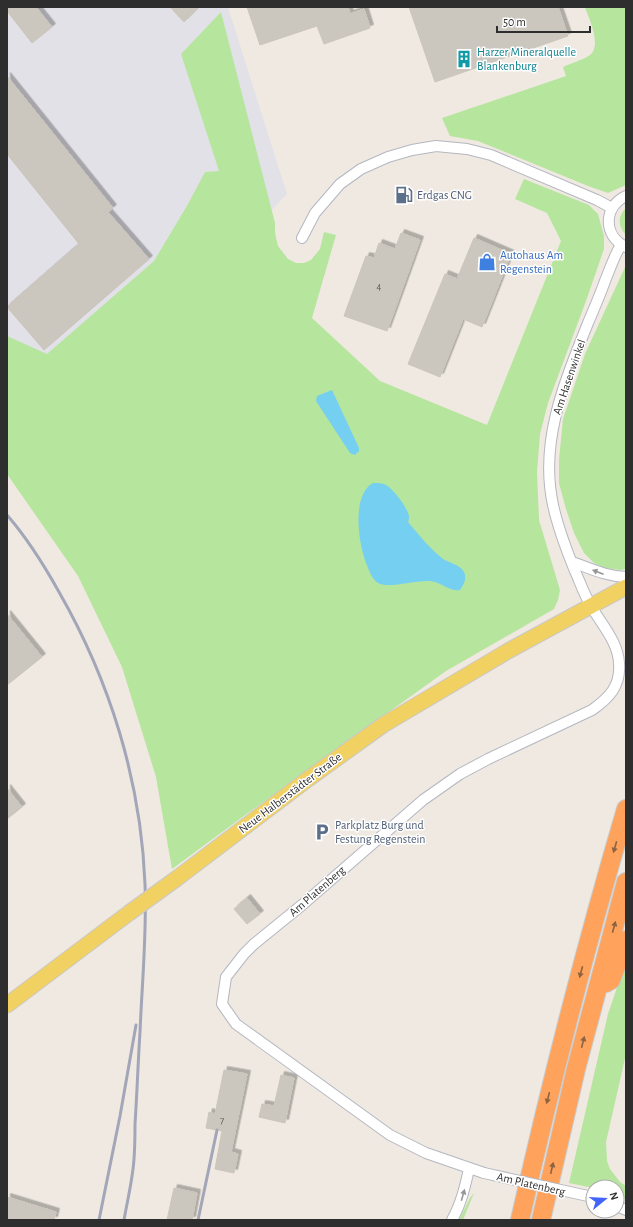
<svg xmlns="http://www.w3.org/2000/svg" width="633" height="1227" font-family="'Alegreya Sans',sans-serif">
<style>
.industrial{fill:#e3e1e8}
.green{fill:#b6e59e}
.water{fill:#75cff0}
.building{fill:#cbc7bf;stroke:#cbc5ba;filter:url(#shadow)}
.lines{fill:none;stroke-linecap:round;stroke-linejoin:round}
.minor-casing{stroke:#b4b7c1;stroke-width:12}
.primary-casing{stroke:#c9c9c9;stroke-width:17}
.motorway-casing{stroke:#c9c9c9;stroke-width:20}
.minor{stroke:#fff;stroke-width:10}
.primary{stroke:#f2d163;stroke-width:15}
.motorway{stroke:#ffa35c;stroke-width:18}
.rail{stroke:#a3a6b8;stroke-width:3}
.minor-bridge-casing{stroke:#b4b7c1;stroke-width:12;stroke-linecap:butt}
.primary-bridge-casing{stroke:#c9c9c9;stroke-width:17;stroke-linecap:butt}
.minor-bridge{stroke:#fff;stroke-width:10}
.primary-bridge{stroke:#f2d163;stroke-width:15}
.oneway{fill:#969696}
.oneway2{fill:#8c6343}
.labels{text-anchor:middle;dominant-baseline:central;stroke-width:3;stroke-linejoin:round;paint-order:stroke}
.number-label{font-size:10px;fill:#555452}
.culture-label{font-size:12px;fill:#0d838f;stroke:#fff;text-anchor:start}
.service-label{font-size:12px;fill:#4e5e75;stroke:#fff;text-anchor:start}
.shop-label{font-size:12px;fill:#366cbe;stroke:#fff;text-anchor:start}
.street-label{font-size:12px;fill:#2e2e2e;stroke:#fff}
</style>
<defs>
<filter id="shadow"><feDropShadow dx="3.5" dy="-3.5" stdDeviation="0" flood-color="#0004"/></filter>
</defs>
<rect width="100%" height="100%" fill="#efe9e1"/>
<polygon class="industrial" points="7,7 228,7 287,194 238,245 47,362 7,342"/>
<g class="green">
<path d="M585,7H626V185L608,193L588,186L478,141L450,136L442,118L566,76L563,67C569,64 585,59 590,55C602,45 589,19 585,7Z"/>
<polygon points="221,12 275,223 275,233 278,246 288,259 296,263 304,263 311,260 320,249 324,232 336,235 312,318 380,381 487,425 561,241 547,213 515,199 524,179 589,205 598,214 604,236 604,249 586,301 548,403 540,434 537,472 539,520 560,590 558,600 554,609 446,671 248,813 172,869 156,777 122,667 78,576 7,474 7,336 47,354 154,261 188,204 205,172 219,171 181,54"/>
<path d="M626,208V235C618,227 617,216 626,208Z"/>
<polygon points="626,265 626,569 620,570 605,568 594,563 584,553 574,533 566,509 559,483 559,460 563,419 585,354"/>
<polygon points="626,961 626,1054 606,1142 607,1161 610,1169 620,1182 626,1186 626,1199 617,1194 617,1187 593,1187 593,1188 569,1183 608,1014"/>
<polygon points="474,1193 463,1220 459,1220 470,1198"/>
</g>
<g class="water">
<polygon points="332,390 359,448 359,451 355,455 350,453 316,401 317,396"/>
<path d="M373,483C378,483 382,483 386,485C394,490 407,507 409,516C409,517 409,521 408,522C419,535 430,549 443,559C450,563 460,565 464,572C467,579 464,584 460,590C448,592 441,581 429,581C416,580 387,589 378,583C373,580 370,573 368,568C359,548 350,496 373,483Z"/>
</g>
<g class="building">
<polygon points="7,7 36,7 52,27 32,43 7,11"/>
<polygon points="170,7 199,7 184,22"/>
<polygon points="247,7 348,7 350,14 364,9 370,28 324,44 317,26 260,45"/>
<polygon points="409,7 558,7 568,36 435,82"/>
<polygon points="7,76 113,208 108,212 149,259 44,350 7,307 79,244 7,154"/>
<polygon points="401,233 420,240 387,331 344,316 366,256 374,258 379,243 395,249"/>
<polygon points="474,238 511,254 482,327 463,319 440,377 408,364 445,274 457,279"/>
<polygon points="7,614 42,657 7,685"/>
<polygon points="7,788 22,807 7,819"/>
<polygon points="247,898 260,914 247,924 234,909"/>
<polygon points="224,1070 247,1074 231,1152 238,1154 234,1173 215,1169 222,1131 206,1128 209,1112 215,1114"/>
<polygon points="281,1075 294,1078 285,1123 259,1117 262,1104 274,1106"/>
<polygon points="174,1188 197,1193 192,1220 167,1220"/>
<polygon points="7,1197 56,1212 54,1220 7,1220"/>
</g>
<g class="lines">
<g class="minor-casing">
<g id="minor">
<path d="M626,196C603,207 603,236 626,247"/>
<polyline points="302,238 315,213 340,184 361,169 388,157 412,150 436,146 467,149 491,155 597,200 612,208"/>
<path d="M572,562C592,569 605,576 626,577"/>
<path d="M484,1173L426,1153L390,1135L236,1024L222,1004L226,977L244,954L254,944L302,905L423,800L460,774L488,759L592,710C609,698 621,686 619,663C618,641 600,623 590,604C584,594 580,582 575,571C566,549 558,528 553,505C539,441 565,381 588,323C594,309 600,295 605,281C610,269 614,256 621,245"/>
<polyline points="617,1206 626,1210"/>
<path d="M452,1220C461,1204 465,1187 469,1169"/>
</g>
</g>
<g class="primary-casing">
<g id="primary">
<polyline points="176,879 308,779 383,725 508,651 626,587"/>
<polyline points="7,1005 129,913"/>
</g>
</g>
<g class="motorway-casing">
<g id="motorway">
<polyline points="606,983 611,980 626,940"/>
<path d="M520,1220C551,1082 586,945 626,809"/>
<polyline points="541,1220 576,1069 626,882"/>
</g>
</g>
<use href="#minor" class="minor"/>
<use href="#primary" class="primary"/>
<use href="#motorway" class="motorway"/>
<g class="rail">
<path d="M7,515C27,538 44,565 59,592C110,681 141,781 145,884C147,933 142,983 140,1032C138,1063 137,1094 135,1124C135,1139 135,1154 133,1169C131,1186 127,1203 124,1220"/>
<polyline points="99,1220 120,1116 136,1025"/>
<polyline points="198,1220 217,1130"/>
</g>
<g class="minor-bridge-casing">
<polyline id="minor-bridge" points="484,1173 588,1196"/>
</g>
<g class="primary-bridge-casing">
<polyline id="primary-bridge" points="129,913 176,879"/>
</g>
<use href="#minor-bridge" class="minor-bridge"/>
<use href="#primary-bridge" class="primary-bridge"/>
</g>
<defs><path id="oneway-solid" d="M-6-.8H1V-3.2L6.5 0L1 3.2V.8H-6Z"/></defs>
<g class="oneway">
<use href="#oneway-solid" transform="translate(598 572) rotate(-159)"/>
<use href="#oneway-solid" transform="translate(463 1195) rotate(-74)"/>
</g>
<g class="oneway2">
<use href="#oneway-solid" transform="translate(615 847) rotate(106)"/>
<use href="#oneway-solid" transform="translate(614 927) rotate(-75)"/>
<use href="#oneway-solid" transform="translate(581 972) rotate(105)"/>
<use href="#oneway-solid" transform="translate(583 1042) rotate(-76)"/>
<use href="#oneway-solid" transform="translate(548 1098) rotate(104)"/>
<use href="#oneway-solid" transform="translate(552 1168) rotate(-77)"/>
</g>
<defs>
<g id="building-bare" transform="scale(1.38)"><path d="M-4-6H4V6H1V3H-1V6H-4ZM-2.5-4.3h1.7v1.8h-1.7ZM.8-4.3h1.7v1.8H.8ZM-2.5-1h1.7V.8h-1.7ZM.8-1h1.7V.8H.8Z" fill="#0f9aa8" stroke="#fff" stroke-width="2.5" paint-order="stroke"/></g>
<g id="fuel-bare" transform="scale(1.38)"><path d="M-5.5-6h7V0h2V4h1.3V-2.5L3-4.5l.8-.8L6-3V5H2.5V1h-1V6h-7ZM-4.2-4.7v3.2H.2V-4.7Z" fill="#5c6f8a" stroke="#fff" stroke-width="2.5" paint-order="stroke"/></g>
<g id="shop-bare" transform="scale(1.38)"><path d="M-5-2.5h2.3a2.7 3.5 0 0 1 5.4 0H5L5.5 6h-11ZM-1.5-2.5h3a1.5 2.3 0 0 0-3 0Z" fill="#3f7fe0" stroke="#fff" stroke-width="2.5" paint-order="stroke"/></g>
<g id="parking-bare" transform="scale(1.38)"><path d="M-3.5-5.5H1a3.5 3.5 0 0 1 0 7H-1V5.5H-3.5ZM-1-3.4V-.6H.8a1.4 1.4 0 0 0 0-2.8Z" fill="#5c6f8a" stroke="#fff" stroke-width="2.5" paint-order="stroke"/></g>
</defs>
<g fill-rule="evenodd">
<use href="#building-bare" x="464" y="59"/>
<use href="#fuel-bare" x="404" y="195"/>
<use href="#shop-bare" x="487" y="262"/>
<use href="#parking-bare" x="322" y="832"/>
</g>
<g class="labels">
<g class="number-label">
<text x="379" y="287">4</text>
<text x="222" y="1121">7</text>
</g>
<g class="culture-label">
<text x="477" y="52">Harzer Mineralquelle<tspan x="477" dy="14">Blankenburg</tspan></text>
</g>
<g class="service-label">
<text x="417" y="195">Erdgas CNG</text>
<text x="335" y="825">Parkplatz Burg und<tspan x="335" dy="14">Festung Regenstein</tspan></text>
</g>
<g class="shop-label">
<text x="500" y="255">Autohaus Am<tspan x="500" dy="14">Regenstein</tspan></text>
</g>
<g class="street-label">
<text transform="translate(569 377) rotate(-71)">Am Hasenwinkel</text>
<text transform="translate(290 793) rotate(-37)">Neue Halberstädter Straße</text>
<text transform="translate(317 891) rotate(-41)">Am Platenberg</text>
<text transform="translate(531 1184) rotate(13)">Am Platenberg</text>
</g>
</g>
<rect width="633" height="1227" fill="none" stroke="#2e2e2e" stroke-width="16"/>
<g transform="translate(605 1199) rotate(72)"><circle r="19" fill="#ffffff" stroke="#ababab"/>
<path d="M0-3L7 15L0 10L-7 15Z" fill="#4264fb"/>
<text y="-6" font-size="11" font-weight="bold" text-anchor="middle" fill="#2e2e2e">N</text>
</g>
<path d="M497 26v6h93v-6" fill="none" stroke="#2e2e2e" stroke-width="2"/>
<text x="503" y="26" font-size="12" fill="#2e2e2e" stroke="#ffffff" stroke-width="3" paint-order="stroke">50 m</text>
</svg>
